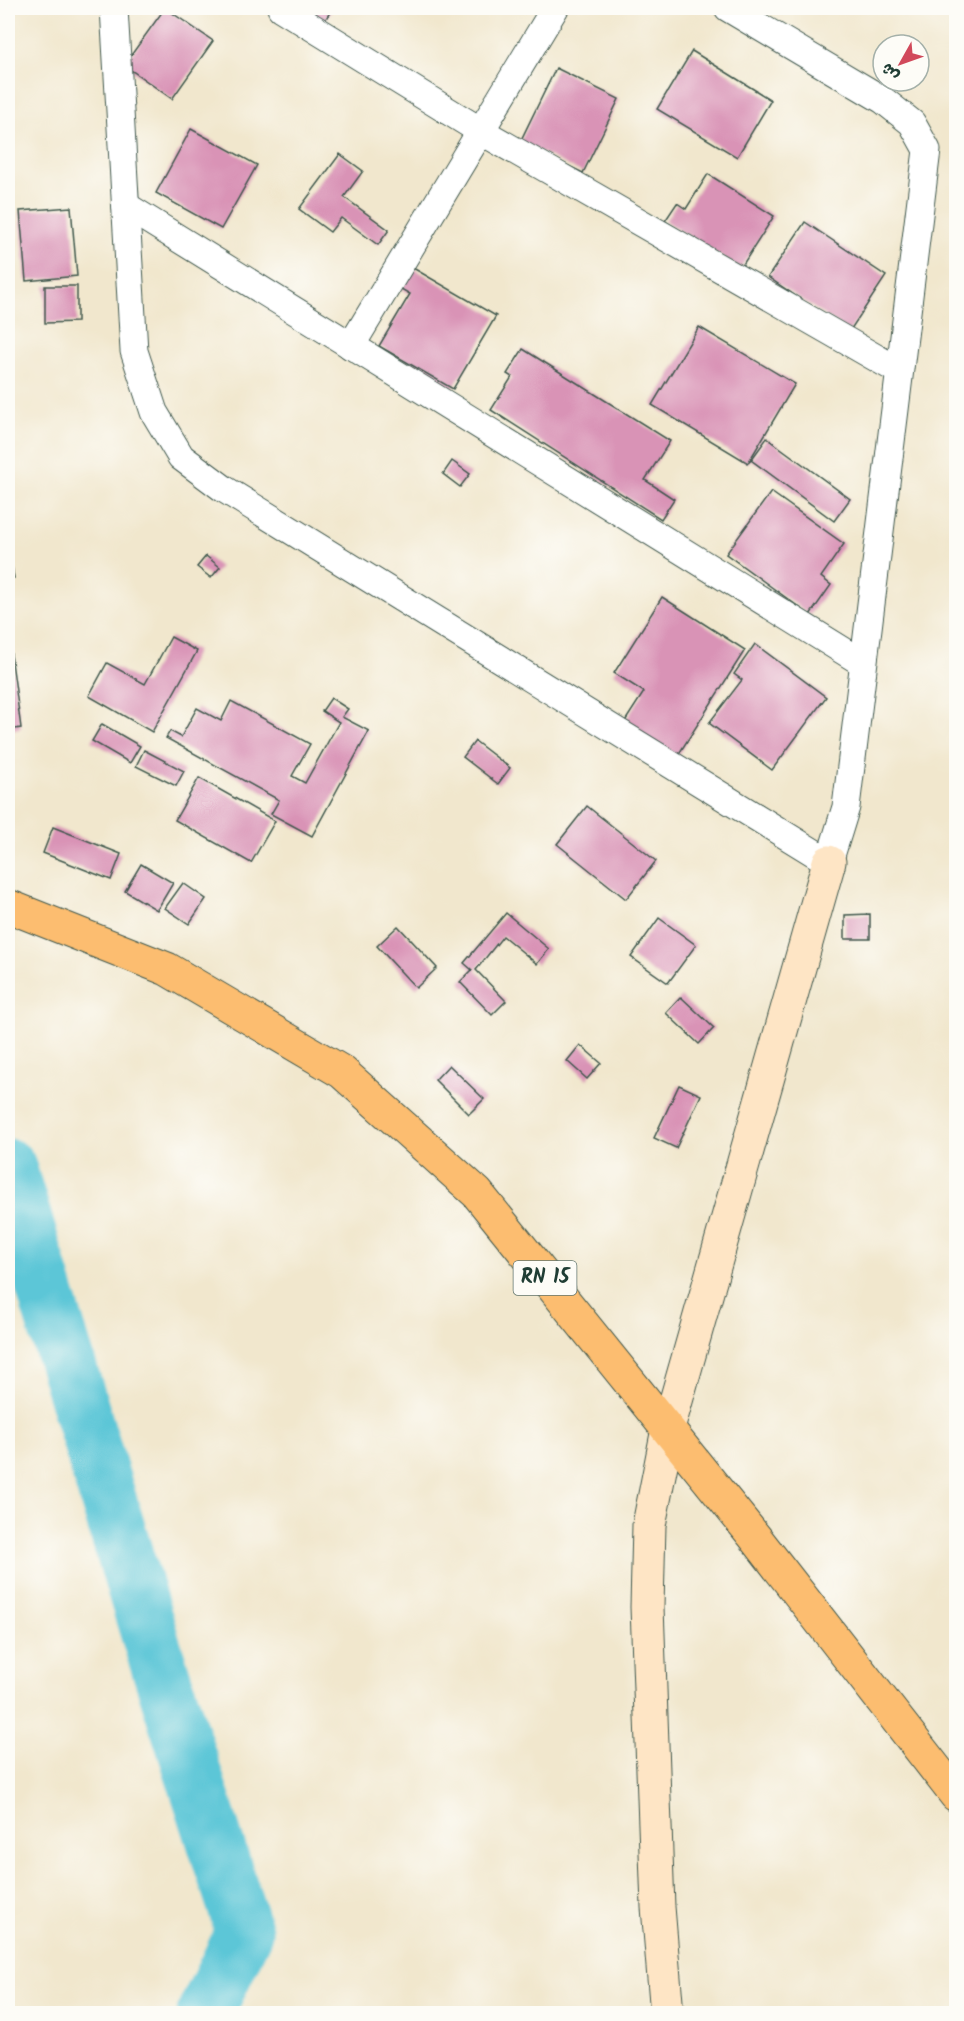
<svg xmlns="http://www.w3.org/2000/svg" width="964" height="2021" font-family="Kalam,'Playpen Sans Arabic',sans-serif">
<style>
.lines{fill:none;stroke-linecap:round;stroke-linejoin:round}
.river{stroke:#5cc6d7;stroke-width:57}
.building{fill:#d993b6}
.street-casing{stroke:#3e564b;stroke-width:29}
.secondary-casing{stroke:#3e564b;stroke-width:35}
.primary-casing{stroke:#3e564b;stroke-width:35}
.street{stroke:#fff;stroke-width:27}
.secondary{stroke:#fee5c5;stroke-width:33}
.primary{stroke:#fcbd6f;stroke-width:33}
.labels{text-anchor:middle;dominant-baseline:central;stroke-width:4.5;stroke-linejoin:round;paint-order:stroke}
.shield{fill:#fdfcf7;stroke:#62766e;stroke-width:1.5}
.shield-label{font-size:20px;font-weight:bold;fill:#1f3d34}
</style>
<rect width="100%" height="100%" fill="#fdfcf7"/>
<filter id="ink" filterUnits="userSpaceOnUse"><feTurbulence type="fractalNoise" baseFrequency=".0167" numOctaves="2"/><feDisplacementMap in="SourceGraphic" scale="12" xChannelSelector="R" yChannelSelector="G"/><feConvolveMatrix kernelMatrix="1 2 1 2 8 2 1 2 1" color-interpolation-filters="sRGB"/></filter>
<filter id="wash" filterUnits="userSpaceOnUse"><feTurbulence type="fractalNoise" baseFrequency=".008" numOctaves="4" result="noise"/><feDisplacementMap in="SourceGraphic" scale="24" xChannelSelector="R" yChannelSelector="G"/><feGaussianBlur stdDeviation="1.35" result="paint"/><feColorMatrix in="noise" values="0 0 0 0 0 0 0 0 0 0 0 0 0 0 0 0 0 1.4 0 .05"/><feComposite in="paint" operator="in"/></filter>
<g filter="url(#wash)">
<rect width="100%" height="100%" fill="#f1e7cd"/>
<g class="lines">
<polyline class="river" points="8,1167 151,1641 244,1932 205,2014"/>
</g>
<g id="blocks">
<g class="building">
<polygon points="165,8 213,41 172,99 124,65"/>
<polygon points="307,8 333,8 323,23 309,14 310,10"/>
<polygon points="692,51 771,100 737,157 657,109"/>
<polygon points="556,68 619,99 583,173 520,142"/>
<polygon points="191,129 257,165 221,229 156,193"/>
<polygon points="340,154 363,171 344,197 389,230 378,245 341,218 330,232 299,209"/>
<polygon points="708,174 774,216 740,269 665,221 677,203 686,209"/>
<polygon points="71,207 77,276 26,281 20,211"/>
<polygon points="805,222 886,276 849,332 768,277"/>
<polygon points="413,268 496,316 453,389 379,346 410,294 401,289"/>
<polygon points="45,286 77,286 77,322 45,323"/>
<polygon points="699,327 795,384 748,463 652,405"/>
<polygon points="523,349 670,441 645,480 674,499 661,519 491,410 512,377 507,374"/>
<polygon points="767,438 850,499 834,521 751,460"/>
<polygon points="452,461 470,474 460,487 443,474"/>
<polygon points="771,492 844,544 821,577 831,585 810,615 726,554"/>
<polygon points="8,541 14,578 8,578"/>
<polygon points="206,556 220,567 211,578 197,567"/>
<polygon points="662,597 745,650 675,760 622,726 644,692 614,673"/>
<polygon points="8,632 21,728 8,730"/>
<polygon points="171,637 197,651 152,732 89,696 107,663 145,684"/>
<polygon points="755,644 826,697 772,770 709,723 742,680 734,674"/>
<polygon points="331,698 348,709 342,717 369,731 312,836 271,814 279,800 166,738 170,731 181,737 197,708 221,721 231,701 310,744 292,776 305,783 339,722 322,711"/>
<polygon points="102,724 140,746 130,763 92,741"/>
<polygon points="475,741 510,768 498,784 463,757"/>
<polygon points="144,750 184,771 176,786 136,766"/>
<polygon points="199,778 275,821 251,863 175,820"/>
<polygon points="587,806 656,861 626,899 557,844"/>
<polygon points="53,827 121,854 111,880 43,853"/>
<polygon points="141,864 173,883 157,910 125,891"/>
<polygon points="183,883 206,899 189,924 165,908"/>
<polygon points="506,913 549,949 537,964 503,936 476,970 506,1001 492,1015 460,982 472,970 464,963"/>
<polygon points="870,914 870,939 845,939 845,915"/>
<polygon points="659,918 696,945 668,983 631,957"/>
<polygon points="398,926 437,968 416,988 377,946"/>
<polygon points="681,997 714,1028 699,1044 666,1013"/>
<polygon points="580,1045 601,1063 587,1079 567,1061"/>
<polygon points="449,1065 484,1099 469,1114 435,1080"/>
<polygon points="679,1085 701,1095 676,1148 654,1138"/>
</g>
</g>
</g>
<g filter="url(#ink)">
<use href="#blocks" fill-opacity="0" stroke="#3e564b" stroke-width="1.5"/>
<g class="lines">
<g class="street-casing">
<g id="street">
<polyline points="114,8 134,351 154,412 181,457 224,489 829,862 846,807 927,150 912,123 883,100 728,8"/>
<polyline points="281,8 479,130 899,371"/>
<polyline points="126,206 863,663"/>
<polyline points="351,346 555,8"/>
</g>
</g>
<g class="secondary-casing">
<polyline id="secondary" points="667,2014 658,1907 647,1607 649,1525 668,1429 829,862"/>
</g>
<g class="primary-casing">
<polyline id="primary" points="8,906 167,969 342,1072 477,1193 758,1541 956,1795"/>
</g>
<use href="#street" class="street"/>
<use href="#secondary" class="secondary"/>
<use href="#primary" class="primary"/>
</g>
</g>
<g class="labels">
<rect class="shield" x="513.5" y="1261" width="63" height="34" rx="4.5"/>
<g class="shield-label">
<text x="545" y="1278">RN 15</text>
</g>
</g>
<rect width="964" height="2021" fill="none" stroke="#fdfcf7" stroke-width="30"/>
<g transform="translate(901 63) rotate(230)"><circle r="28" fill="#fdfcf7" stroke="#a4b0a9" stroke-width="1.5"/>
<path d="M0-4.5L10 22L0 15L-10 22Z" fill="#d1495b"/>
<text y="-9" font-size="16" font-weight="bold" text-anchor="middle" fill="#1f3d34">ش</text>
</g>
</svg>
